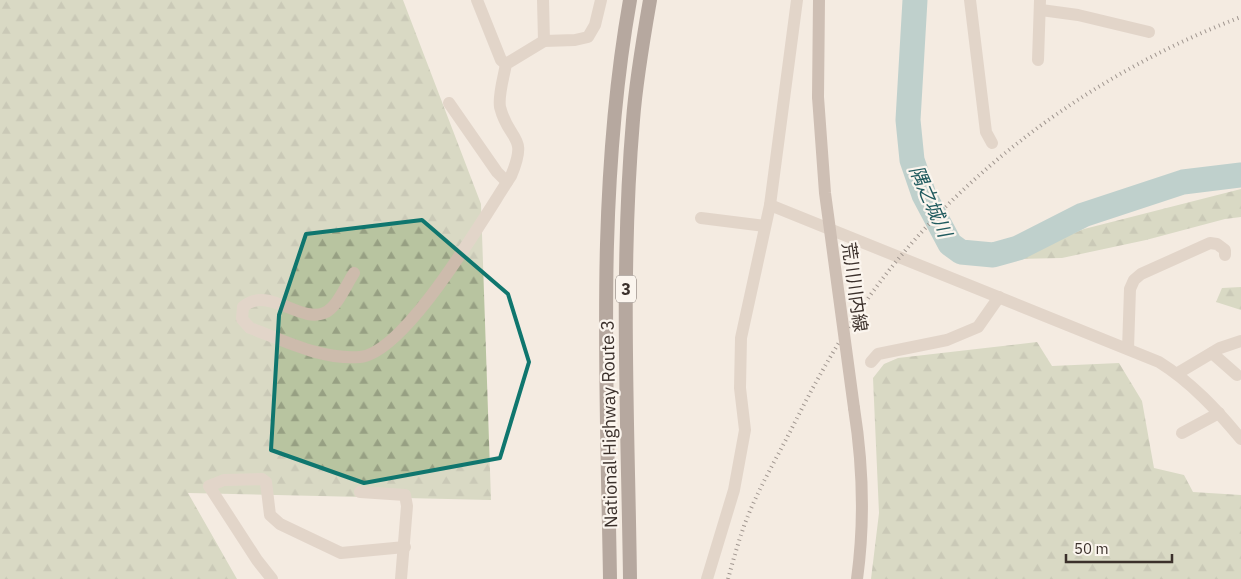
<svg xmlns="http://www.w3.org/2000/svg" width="1241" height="579" font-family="'IBM Plex Sans','Noto Sans JP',sans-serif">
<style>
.forest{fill:url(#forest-firs)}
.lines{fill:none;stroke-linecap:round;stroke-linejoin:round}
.river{stroke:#7fb0b2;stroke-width:25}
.minor{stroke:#cdbbac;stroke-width:12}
.tertiary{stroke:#cdbbac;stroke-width:12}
.secondary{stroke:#a18a7d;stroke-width:12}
.trunk{stroke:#6c584f;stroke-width:14}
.rail{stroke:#3b302b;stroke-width:4;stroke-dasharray:1 4;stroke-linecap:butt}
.secondary-bridge{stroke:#a18a7d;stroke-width:12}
.marked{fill:none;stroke:#0f766e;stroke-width:4;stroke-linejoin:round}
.labels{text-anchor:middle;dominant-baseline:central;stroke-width:4.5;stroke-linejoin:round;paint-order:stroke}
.shield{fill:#fbf5ee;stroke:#756b66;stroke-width:1}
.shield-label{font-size:16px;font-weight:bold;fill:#3b302b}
.street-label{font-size:18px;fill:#3b302b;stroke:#fbf5ee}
.water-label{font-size:19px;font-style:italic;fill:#1f5a5e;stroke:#fbf5ee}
</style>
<defs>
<pattern id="forest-firs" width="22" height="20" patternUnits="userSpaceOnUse" patternTransform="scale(1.25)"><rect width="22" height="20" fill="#b8c4a0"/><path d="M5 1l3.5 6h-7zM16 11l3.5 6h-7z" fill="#97a083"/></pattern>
</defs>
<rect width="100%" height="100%" fill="#f4ebe1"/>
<g class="forest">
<polygon points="0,0 403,0 481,204 491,500 188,493 237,579 0,579"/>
<polygon points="1241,189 1241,217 1225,219 1146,240 1062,258 1010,259 1084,229"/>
<polygon points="1241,287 1241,310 1216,302 1222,288"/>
<polygon points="1037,342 1052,366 1119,363 1142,401 1154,468 1184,475 1193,492 1241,495 1241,579 871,579 879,513 873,378 884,364 898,358"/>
</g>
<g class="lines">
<polyline class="river" points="915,0 908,120 912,160 924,195 950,244 961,252 993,255 1018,248 1083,215 1183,182 1241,175"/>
<g class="minor">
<polyline points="477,0 501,60 506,64"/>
<polyline points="543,0 544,41"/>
<polyline points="970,0 986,132 992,143"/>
<polyline points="1041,10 1078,15 1149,32"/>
<polyline points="1038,60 1040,0"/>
<polyline points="449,103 497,172 507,182"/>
<path d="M770,205L1159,362C1191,382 1217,410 1241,439"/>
<polyline points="701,218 765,226"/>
<path d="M354,273C346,285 337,308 324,313C300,323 267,285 243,307L242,319L250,328C285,341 322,360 360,357C406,353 485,215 511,176C529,133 509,143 500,107C498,95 504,76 506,64L544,41L575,40L588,37L595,25L601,0"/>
<polyline points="1128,349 1130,289 1134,280 1141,274 1210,243 1217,244 1225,250 1225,255"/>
<polyline points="1212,353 1237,375"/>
<polyline points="871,362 878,354 947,340 978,327 999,297"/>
<polyline points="1178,373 1220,348 1241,341"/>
<polyline points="1182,433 1219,413"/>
<polyline points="360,492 405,495 407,506 401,579"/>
<polyline points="272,579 257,560 209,486 224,480 262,479 266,482 270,515 280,524 341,553 405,547"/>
</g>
<polyline class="tertiary" points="707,579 734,490 745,430 740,388 741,338 770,205 797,0"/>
<g class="secondary">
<polyline points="818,97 819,0"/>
<path d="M854,408C863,465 865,521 857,579"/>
</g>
<g class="trunk">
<path d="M610,579C607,386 596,191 630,0"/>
<path d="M630,579C628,426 620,272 633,120C636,80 643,40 650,0"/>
</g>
<path class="rail" d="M728,579C733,561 738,543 744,526C756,493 775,461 791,430C814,384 839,339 869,297C959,171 1097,71 1241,17"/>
<polyline class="secondary-bridge" points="818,97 825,193 854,408"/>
</g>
<path d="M0 0H1241V579H0ZM422,220L508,294L529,362L500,458L364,483L271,450L279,315L306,234Z" fill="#f4ebe1" fill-opacity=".55" fill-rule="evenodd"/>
<path class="marked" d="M422,220L508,294L529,362L500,458L364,483L271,450L279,315L306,234Z"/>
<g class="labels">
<rect class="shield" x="616" y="275.5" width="20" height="27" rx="4"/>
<g class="shield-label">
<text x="626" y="289">3</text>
</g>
<g class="street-label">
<text transform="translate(855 287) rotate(82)">荒川川内線</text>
<text transform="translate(609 424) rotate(-91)">National Highway Route 3</text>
</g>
<g class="water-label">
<text transform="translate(931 201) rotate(66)">隅之城川</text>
</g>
</g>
<path d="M1066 554v8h106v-8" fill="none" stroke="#3b302b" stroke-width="2.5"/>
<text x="1074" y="554" font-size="15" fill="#3b302b" stroke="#fbf5ee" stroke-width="4" paint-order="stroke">50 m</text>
</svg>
